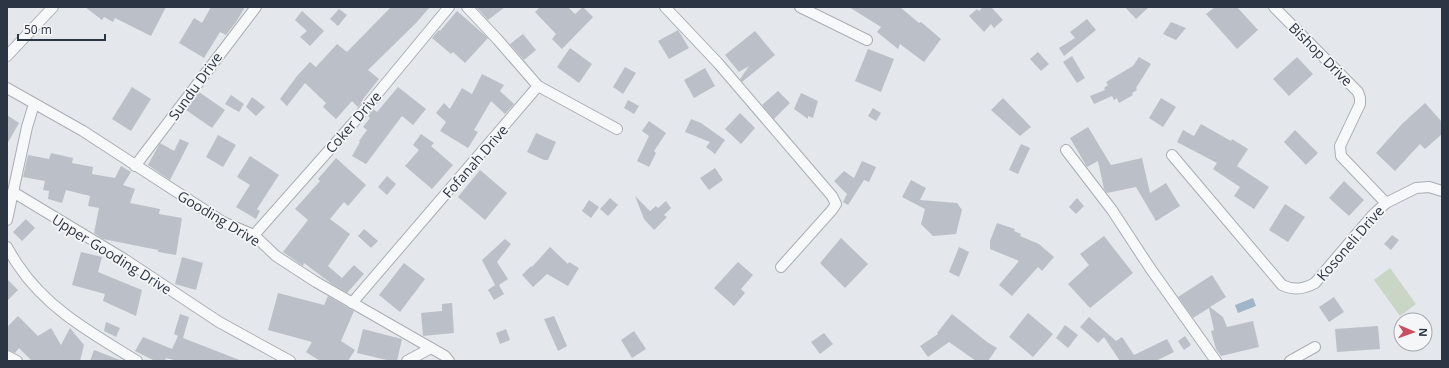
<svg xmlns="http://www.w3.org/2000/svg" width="1449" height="368" font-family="'Open Sans',sans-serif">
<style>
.green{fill:#c9d5c5}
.water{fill:#a1b5c9}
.building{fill:#bbc0c8}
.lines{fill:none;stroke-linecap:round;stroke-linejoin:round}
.minor-casing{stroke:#a9aeb5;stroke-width:12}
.minor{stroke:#f7f8f9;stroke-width:10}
.labels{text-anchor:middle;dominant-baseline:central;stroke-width:3.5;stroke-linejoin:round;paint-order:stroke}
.street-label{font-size:14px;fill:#2c3543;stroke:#f4f6f8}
</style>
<rect width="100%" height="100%" fill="#e4e7eb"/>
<polygon class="green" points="1390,268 1416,304 1400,316 1374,280"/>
<polygon class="water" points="1253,298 1256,306 1238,313 1235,305"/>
<g class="building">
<polygon points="85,7 166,7 151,36 115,18 113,22 104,17 102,20"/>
<polygon points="211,7 245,7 236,22 226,35 220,32 204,58 179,43 194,18 202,23"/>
<polygon points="391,7 430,7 416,23 368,70 379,79 363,99 362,102 358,107 352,101 336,119 323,107 326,103 305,83 287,106 280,99 297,76 310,62 316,67 337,44 347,52"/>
<polygon points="476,7 505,7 488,20"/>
<polygon points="540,7 568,7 575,14 583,7 593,17 562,49 552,39 556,34 535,12"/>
<polygon points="849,7 900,7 919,23 921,22 941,39 924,62 900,44 898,49 877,32 881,27"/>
<polygon points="983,7 991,7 1003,20 994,28 991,24 984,32 969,16 977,9 979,11"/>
<polygon points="1125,7 1149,7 1136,19"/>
<polygon points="1215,7 1237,7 1258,30 1237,49 1206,14"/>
<polygon points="339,9 347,15 338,26 330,19"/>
<polygon points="302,11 324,31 310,46 300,37 307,31 295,20"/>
<polygon points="457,11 488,38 465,63 453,52 451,54 432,38 439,30 440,31"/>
<polygon points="1087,19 1096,30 1064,56 1059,48 1075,38 1070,32"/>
<polygon points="1171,22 1186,28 1176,40 1163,34"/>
<polygon points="678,30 689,48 669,59 658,41"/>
<polygon points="755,31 775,55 742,82 740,79 749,66 739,72 725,55"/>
<polygon points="523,34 536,50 524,60 510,44"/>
<polygon points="570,48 592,64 579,83 557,67"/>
<polygon points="868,49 894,59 881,92 855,81"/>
<polygon points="1038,52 1049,64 1041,71 1030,59"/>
<polygon points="1072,56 1085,78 1077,83 1063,62"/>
<polygon points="1139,57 1151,64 1136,88 1137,90 1132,93 1133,95 1119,103 1117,98 1114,100 1112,96 1094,104 1090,96 1105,90 1104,88 1108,85 1106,82 1133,66"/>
<polygon points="1297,57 1313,74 1289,96 1273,79"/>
<polygon points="625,67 636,73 623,94 613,87"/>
<polygon points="705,68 715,86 694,98 684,80"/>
<polygon points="482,74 504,85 500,91 514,104 505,114 491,101 474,130 478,132 468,148 440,131 446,122 436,113 444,103 450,109 462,88 472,94"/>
<polygon points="132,87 151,99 131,131 112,119"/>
<polygon points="398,87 426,109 413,125 402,116 366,164 352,156 360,142 359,141 367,130 363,127 370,118 368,116 373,109 377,112"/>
<polygon points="778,91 790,103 774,119 762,105"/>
<polygon points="199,92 225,110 212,128 186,110"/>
<polygon points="801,93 818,101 813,118 808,116 808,119 794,109"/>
<polygon points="231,95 244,104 239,112 225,104"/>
<polygon points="252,97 265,107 256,116 246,107"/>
<polygon points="1003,98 1031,127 1020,136 991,110"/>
<polygon points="1161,98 1176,107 1163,127 1149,118"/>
<polygon points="628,100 639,106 634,114 624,108"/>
<polygon points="1425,103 1442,122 1442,134 1425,149 1420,144 1395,171 1376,153 1402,124"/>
<polygon points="873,108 881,113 876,121 868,116"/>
<polygon points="740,113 755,128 741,144 725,129"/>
<polygon points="7,115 19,123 7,144"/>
<polygon points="691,119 701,123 725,140 715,154 706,147 710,142 685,132"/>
<polygon points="649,121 666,133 654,151 656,153 649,167 637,161 649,136 642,131"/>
<polygon points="1201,124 1231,141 1232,139 1248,149 1237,166 1269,187 1254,209 1234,196 1240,187 1213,169 1217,163 1177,142 1183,130 1194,136"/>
<polygon points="1088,127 1111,165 1142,158 1150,193 1166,183 1180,206 1156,221 1136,187 1107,193 1104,189 1098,161 1087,167 1070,138"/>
<polygon points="1295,130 1318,153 1306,165 1284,142"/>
<polygon points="536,133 556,142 548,160 544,160 527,152"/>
<polygon points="421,134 434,143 431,146 453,165 432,189 405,166 419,150 413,145"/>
<polygon points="218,135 236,145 223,167 206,157"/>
<polygon points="180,139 189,143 170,180 148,165 160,143 174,151"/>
<polygon points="1021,144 1030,148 1018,174 1009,170"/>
<polygon points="51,153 73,158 72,163 93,167 92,174 115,178 121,166 131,172 123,185 135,189 130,203 160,209 159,214 182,218 176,255 158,252 158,250 103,239 94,233 99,208 88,206 90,196 66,190 62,203 48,199 49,191 43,190 45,181 23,177 28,155 49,159"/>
<polygon points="250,156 279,175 257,209 260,211 256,219 236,207 250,185 237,177"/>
<polygon points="336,158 366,185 348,206 344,202 330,219 350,234 328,266 342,278 354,265 364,274 347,293 332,284 304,263 303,266 283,252 308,220 295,209 320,181 318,179"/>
<polygon points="862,161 876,167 869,182 864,180 848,205 843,202 847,194 834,181 844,171 854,178"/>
<polygon points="715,168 723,180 709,190 700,178"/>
<polygon points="480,170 507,193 485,220 458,197"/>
<polygon points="387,176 396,184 387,195 378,187"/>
<polygon points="911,180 926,188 920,200 957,203 962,210 956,234 933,236 921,224 925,209 902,197"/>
<polygon points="1344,181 1364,200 1349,216 1329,198"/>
<polygon points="635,196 650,211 656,206 658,208 666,201 671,208 664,215 667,217 654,230 644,219"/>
<polygon points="610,198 618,205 608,216 600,209"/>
<polygon points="1077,198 1084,206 1076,214 1069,207"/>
<polygon points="589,200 599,207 591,218 582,211"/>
<polygon points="1285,204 1305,217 1288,242 1269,230"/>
<polygon points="26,219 35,228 22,241 13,232"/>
<polygon points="997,223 1015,229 1014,231 1021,234 1020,236 1039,244 1054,257 1042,271 1038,267 1012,296 999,285 1019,261 990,249 990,241"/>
<polygon points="364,229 378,241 371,248 358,236"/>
<polygon points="1392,235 1399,240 1391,250 1384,244"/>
<polygon points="1104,236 1133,273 1090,308 1068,284 1089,265 1080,254"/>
<polygon points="841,238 868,264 845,288 820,263"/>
<polygon points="505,239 511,244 497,262 508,279 499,285 504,294 494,300 488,290 495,285 482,260"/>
<polygon points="550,247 568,264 569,262 579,268 568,286 547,274 533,287 522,275 531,266 532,267"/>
<polygon points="959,247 969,252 959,277 949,272"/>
<polygon points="81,252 102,257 98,272 142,290 136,316 103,301 105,294 72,285"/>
<polygon points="182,257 203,263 196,290 175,284"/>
<polygon points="738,262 753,275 741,289 745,293 734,306 714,288"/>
<polygon points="404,263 425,279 400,312 379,295"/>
<polygon points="1212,275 1226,297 1210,307 1223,317 1227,327 1253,321 1259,347 1221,356 1216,349 1211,331 1214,330 1209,308 1193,318 1178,297"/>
<polygon points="7,279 18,290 7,301"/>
<polygon points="278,293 324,305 328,296 354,311 341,341 355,350 348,361 320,361 306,352 312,342 268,330"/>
<polygon points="1334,297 1344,312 1329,322 1319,307"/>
<polygon points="452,303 454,333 423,336 421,313 442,311 442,304"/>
<polygon points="1028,313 1053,334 1033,357 1009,337"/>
<polygon points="180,314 189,317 183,338 242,361 178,361 166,358 165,361 155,361 135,351 143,337 172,349 178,336 174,334"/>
<polygon points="952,314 987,342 997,348 988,361 976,361 949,342 928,357 920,346 938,334 937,333"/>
<polygon points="18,316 38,336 51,328 61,345 70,328 84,345 80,361 32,361 19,348 15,353 7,350 7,327"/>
<polygon points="554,316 567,346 558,351 544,319"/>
<polygon points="1089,317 1116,341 1122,337 1134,355 1167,339 1174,352 1156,361 1120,361 1104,337 1098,343 1080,327"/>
<polygon points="106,322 120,328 116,337 104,331"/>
<polygon points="1065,325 1078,335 1068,348 1056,338"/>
<polygon points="1378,326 1380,349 1337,352 1335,329"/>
<polygon points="363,329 402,339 397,361 391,361 357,353"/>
<polygon points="506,329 510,340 500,344 496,333"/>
<polygon points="634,331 646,349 632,358 621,340"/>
<polygon points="824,333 833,344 820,354 811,342"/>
<polygon points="1185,336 1191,345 1184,350 1178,341"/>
<polygon points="94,350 120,360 120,361 90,361"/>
</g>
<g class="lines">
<g class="minor-casing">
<g id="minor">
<polyline points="467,7 498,40 538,86 617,129"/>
<polyline points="665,7 718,63 832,196 836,204 832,210 781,267"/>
<polyline points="800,7 867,40"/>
<polyline points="1274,7 1358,92 1360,98 1360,104 1340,146 1341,156 1386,203"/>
<polyline points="7,56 53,7"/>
<polyline points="7,88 83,131 223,222 254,235 276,256 316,282 445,356 449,361"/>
<polyline points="34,104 27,127 13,192 124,259 219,322 290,361"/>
<polyline points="1066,150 1112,210 1150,268 1216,361"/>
<path d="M1172,155L1282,285C1294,291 1304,289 1315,283L1372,216L1386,203L1416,188L1429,187L1442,191"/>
<polyline points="135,166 256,7"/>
<polyline points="7,220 13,192"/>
<polyline points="254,235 354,122 449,7"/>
<path d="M7,247C10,253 14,259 18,265C47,309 93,334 137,361"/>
<polyline points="352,303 538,86"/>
<polyline points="7,356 17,361"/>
<polyline points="407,361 431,348"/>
<polyline points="1290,361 1315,347"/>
</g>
</g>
<use href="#minor" class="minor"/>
</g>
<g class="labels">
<g class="street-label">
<text transform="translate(1321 54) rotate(45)">Bishop Drive</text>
<text transform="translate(195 86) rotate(-54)">Sundu Drive</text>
<text transform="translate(353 122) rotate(-49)">Coker Drive</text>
<text transform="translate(475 161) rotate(-49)">Fofanah Drive</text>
<text transform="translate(219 218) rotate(31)">Gooding Drive</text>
<text transform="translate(1350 243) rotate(-49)">Kosoneli Drive</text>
<text transform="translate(112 254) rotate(32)">Upper Gooding Drive</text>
</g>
</g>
<rect width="1449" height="368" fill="none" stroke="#2c3543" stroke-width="16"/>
<g transform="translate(1413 332) rotate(92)"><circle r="19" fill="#f4f6f8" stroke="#a4a9b0"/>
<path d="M0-3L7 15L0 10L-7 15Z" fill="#c95063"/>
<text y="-6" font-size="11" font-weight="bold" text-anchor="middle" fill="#2c3543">N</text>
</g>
<path d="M18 34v6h87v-6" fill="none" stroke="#2c3543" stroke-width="2"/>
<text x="24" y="34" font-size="12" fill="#2c3543" stroke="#f4f6f8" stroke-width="3" paint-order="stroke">50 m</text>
</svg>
